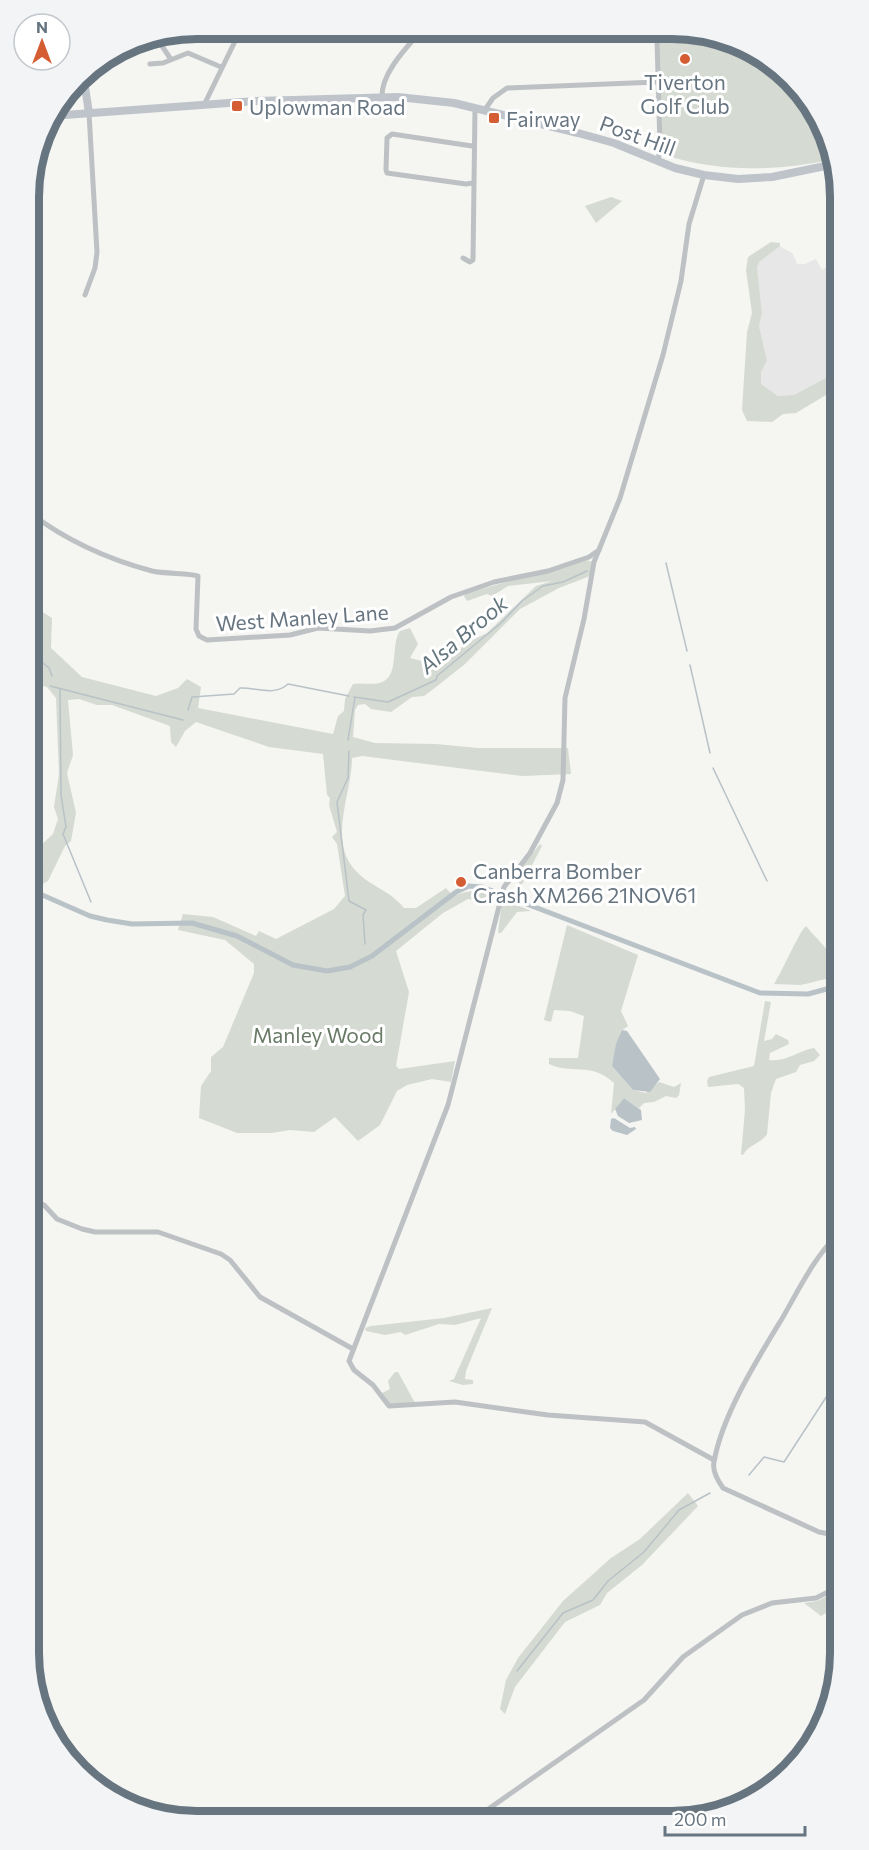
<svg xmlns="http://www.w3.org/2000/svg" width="869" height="1850" font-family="Commissioner,sans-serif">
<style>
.built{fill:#e6e7e6}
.green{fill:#d5dad2}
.water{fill:#b8c2c7}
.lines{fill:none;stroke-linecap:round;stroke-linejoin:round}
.stream{stroke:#b8c2c7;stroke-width:1.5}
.canal{stroke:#b8c2c7;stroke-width:5}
.street{stroke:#bdc1c4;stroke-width:5}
.secondary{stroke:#bec4ca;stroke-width:8}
.poi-dot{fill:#d55d33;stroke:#fff;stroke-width:2}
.labels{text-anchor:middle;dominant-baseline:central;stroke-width:6;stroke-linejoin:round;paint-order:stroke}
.poi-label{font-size:21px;fill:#677581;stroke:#fff;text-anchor:start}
.street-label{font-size:21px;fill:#677581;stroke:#fff}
.park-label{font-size:21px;fill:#687965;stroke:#fff}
.water-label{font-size:22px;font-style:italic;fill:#63767e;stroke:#fff}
.rim{fill:none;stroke:#677581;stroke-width:8}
</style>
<rect width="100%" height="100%" fill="#f5f5f2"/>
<polygon class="built" points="780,246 793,254 797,264 805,264 816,259 822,270 835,262 835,373 794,395 778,396 761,384 761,372 767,361 759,326 762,313 757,267 758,262"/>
<g class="green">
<path d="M658,31L704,32L783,71L835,153V159C779,171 720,173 665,155L662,150Z"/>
<polygon points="611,197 622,201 596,223 585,206"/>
<polygon points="771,242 780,243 780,246 759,262 757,267 762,313 759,326 767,361 761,372 761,384 778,396 794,395 835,373 836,389 796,413 783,414 772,422 747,421 742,410 747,332 752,313 746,270 748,257"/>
<path d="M587,560L592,562L590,576L559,588L520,609L465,664L436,687L424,696L412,697L391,712L371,709L365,704L358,705L355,710L353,737L375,743L436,744L478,748H568L571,774L522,776L362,756L352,758C352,794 327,841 356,871C371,887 391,891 404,908H416L446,888L453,896C470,889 480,890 496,897L494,903L468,899L443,913L396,951L409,992L396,1066L399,1069L455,1061L451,1082L432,1079L407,1085L397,1091L380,1125L358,1141L335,1117L314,1132L290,1130L272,1133H237L199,1118L201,1086L211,1071V1057L223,1047L254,973V964L225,940L178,930L183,914L213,917L256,936L259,931L276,939L334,909L345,896L337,844L332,837L337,832L329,805L330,798L327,795L323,754L269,747L196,722L185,731L176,747L171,742L170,726L112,705H97L79,699L68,700L73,755L67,773L76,813L71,841L65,846L48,881L41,885L31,878C43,863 45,862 42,844L53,834L58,819L54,807L59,774L56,698L47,687L31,683V662L33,663L31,659L30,604L52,618L51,648L82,677L156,696L178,688L187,679L201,687L198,708L333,734L338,716L344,711L345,699L353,684C363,682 372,686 382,682C400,675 390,645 400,631L410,628L418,644L410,658L443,666L466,643L487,633L536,586L552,581L508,586L492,596L487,594L467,601L464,596L466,593Z"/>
<polygon points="540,844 542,846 521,886 515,876"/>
<polygon points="505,900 531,911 517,912 501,933 498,933 502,901"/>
<path d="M567,925L638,955L621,1011L628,1026L622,1030L612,1066L633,1090L646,1093L659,1082L674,1087L681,1083L679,1095L676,1098L666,1096L654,1102L644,1103L639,1108L624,1098L611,1114L614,1083C590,1061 571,1075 549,1064V1058H578L584,1016L570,1011L554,1010L551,1022L544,1020Z"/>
<path d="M806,926C818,941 838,956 838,976L801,985L774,984C782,972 799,932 806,926Z"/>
<path d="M765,1001L771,1002L764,1041L772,1039L776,1034L788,1040L789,1044L770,1053L769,1060C788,1062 797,1051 814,1048L820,1055L814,1061L800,1065L796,1072L776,1079L771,1093L767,1134C761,1144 749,1144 743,1155L741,1154L745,1110L744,1088L738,1084L708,1087L707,1081L709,1077L754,1066Z"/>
<polygon points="492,1308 466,1371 465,1379 473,1380 473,1384 463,1385 449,1381 454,1379 481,1318 455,1325 439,1324 405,1335 401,1332 385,1335 366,1331 365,1328 371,1326 444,1318"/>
<polygon points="395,1372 398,1372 415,1403 389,1404 382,1393 390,1389 388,1381"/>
<polygon points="688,1493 698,1506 642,1565 607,1593 600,1605 565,1622 515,1687 505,1714 500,1709 506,1680 518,1658 563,1601 611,1558 640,1539"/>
<polygon points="840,1590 826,1613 821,1616 804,1603 817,1601"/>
</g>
<g class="water">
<polygon points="622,1030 627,1031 660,1079 650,1092 633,1090 612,1066 616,1044"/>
<polygon points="624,1098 641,1110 642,1120 629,1123 618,1116 615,1109"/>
<polygon points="614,1118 630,1128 635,1127 636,1129 627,1135 613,1131 610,1128 611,1119"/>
</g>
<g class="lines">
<g class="stream">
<polyline points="666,563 687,651"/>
<polyline points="31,653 49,668 52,676"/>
<polyline points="690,665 710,753"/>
<polyline points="50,686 183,720"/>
<polyline points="60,689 61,795 66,827 63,834 91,902"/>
<polyline points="354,697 388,702 436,680 437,676 501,623 522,601 543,586 563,582 587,571"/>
<path d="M188,710L192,697L234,694L240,688C255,687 274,697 288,684L349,696"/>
<polyline points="348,740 355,697"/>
<polyline points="349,751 348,778 337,802 349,901 366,910 363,915 365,944"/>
<polyline points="713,768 767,881"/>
<polyline points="749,1475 764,1457 784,1462 836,1382 839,1382"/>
<polyline points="517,1671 563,1613 593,1600 608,1581 644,1552 679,1510 710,1493"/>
</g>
<polyline class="canal" points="31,890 90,916 107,920 132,924 192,923 237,936 293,965 327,971 350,967 372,956 456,892 469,886 482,887 760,993 808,994 838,986"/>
<g class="street">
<polyline points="654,31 657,40 660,145 658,162"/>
<polyline points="360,33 360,30"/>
<polyline points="156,37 170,58"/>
<polyline points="150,64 163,63 188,53 221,67"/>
<path d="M382,97C381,73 407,47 422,30"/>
<polyline points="204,105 241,29"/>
<polyline points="484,111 493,98 507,88 657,82"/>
<polyline points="472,146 392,134 387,138 386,170 387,173 466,184 473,183"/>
<polyline points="704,175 689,224 681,281 663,355 620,498 594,562 584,619 565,698 563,780 557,803 530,853 504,887 448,1105 349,1361 354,1370 373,1385 389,1406 455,1402 548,1415 645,1422 714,1460"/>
<polyline points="463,258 470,262 473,260 475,108"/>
<polyline points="85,295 95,268 97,252 89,113"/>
<path d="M30,513C67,541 107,559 152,571C165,574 190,573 198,576L196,629L199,636L207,640L290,635L318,628L370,631L395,628L451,597L494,582L548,571L589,557L599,550"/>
<polyline points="33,1200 44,1205 57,1219 82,1229 95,1232 158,1232 221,1254 230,1260 260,1297 353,1349"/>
<path d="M839,1233C815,1256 799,1289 783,1317C758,1358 722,1415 714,1462C712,1471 718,1481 723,1488L819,1532L840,1536"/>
<polyline points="477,1817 644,1700 683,1657 742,1615 772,1603 816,1598 840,1586"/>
</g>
<g class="secondary">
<polyline points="83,74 89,113"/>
<polyline points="51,116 257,101 398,97 454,103 578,133 614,143 675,168 704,175 738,179 772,177 835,164"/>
</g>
</g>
<g class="poi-dot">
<circle cx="685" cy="59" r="6"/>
<rect x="231" y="100" width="12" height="12" rx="3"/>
<rect x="488" y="112" width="12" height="12" rx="3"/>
<circle cx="461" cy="882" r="6"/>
</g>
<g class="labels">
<g class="poi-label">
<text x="685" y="81" text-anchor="middle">Tiverton<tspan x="685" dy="24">Golf Club</tspan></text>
<text x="249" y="106">Uplowman Road</text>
<text x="506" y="118">Fairway</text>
<text x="473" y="870">Canberra Bomber<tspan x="473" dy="24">Crash XM266 21NOV61</tspan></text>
</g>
<g class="street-label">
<text transform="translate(638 135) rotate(20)">Post Hill</text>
<text transform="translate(302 617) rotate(-4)">West Manley Lane</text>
</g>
<g class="park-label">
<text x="318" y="1034">Manley Wood</text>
</g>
<g class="water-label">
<text transform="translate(463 634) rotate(-40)">Alsa Brook</text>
</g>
</g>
<path d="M0 0H869V1850H0ZM197 39H672A158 158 0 0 1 830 197V1653A158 158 0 0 1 672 1811H197A158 158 0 0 1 39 1653V197A158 158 0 0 1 197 39Z" fill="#f3f4f5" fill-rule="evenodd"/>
<path class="rim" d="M197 39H672A158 158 0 0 1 830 197V1653A158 158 0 0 1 672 1811H197A158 158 0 0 1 39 1653V197A158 158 0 0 1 197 39Z"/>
<g transform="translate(42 42)"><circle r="28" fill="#ffffff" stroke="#c2c8cd" stroke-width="1.5"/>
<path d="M0-4.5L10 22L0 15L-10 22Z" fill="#d55d33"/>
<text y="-9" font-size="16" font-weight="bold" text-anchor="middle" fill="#677581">N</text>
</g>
<path d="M665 1826v9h140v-9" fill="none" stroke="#677581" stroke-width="3"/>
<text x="674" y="1826" font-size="18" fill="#677581" stroke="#ffffff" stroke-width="4.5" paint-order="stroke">200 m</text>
</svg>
